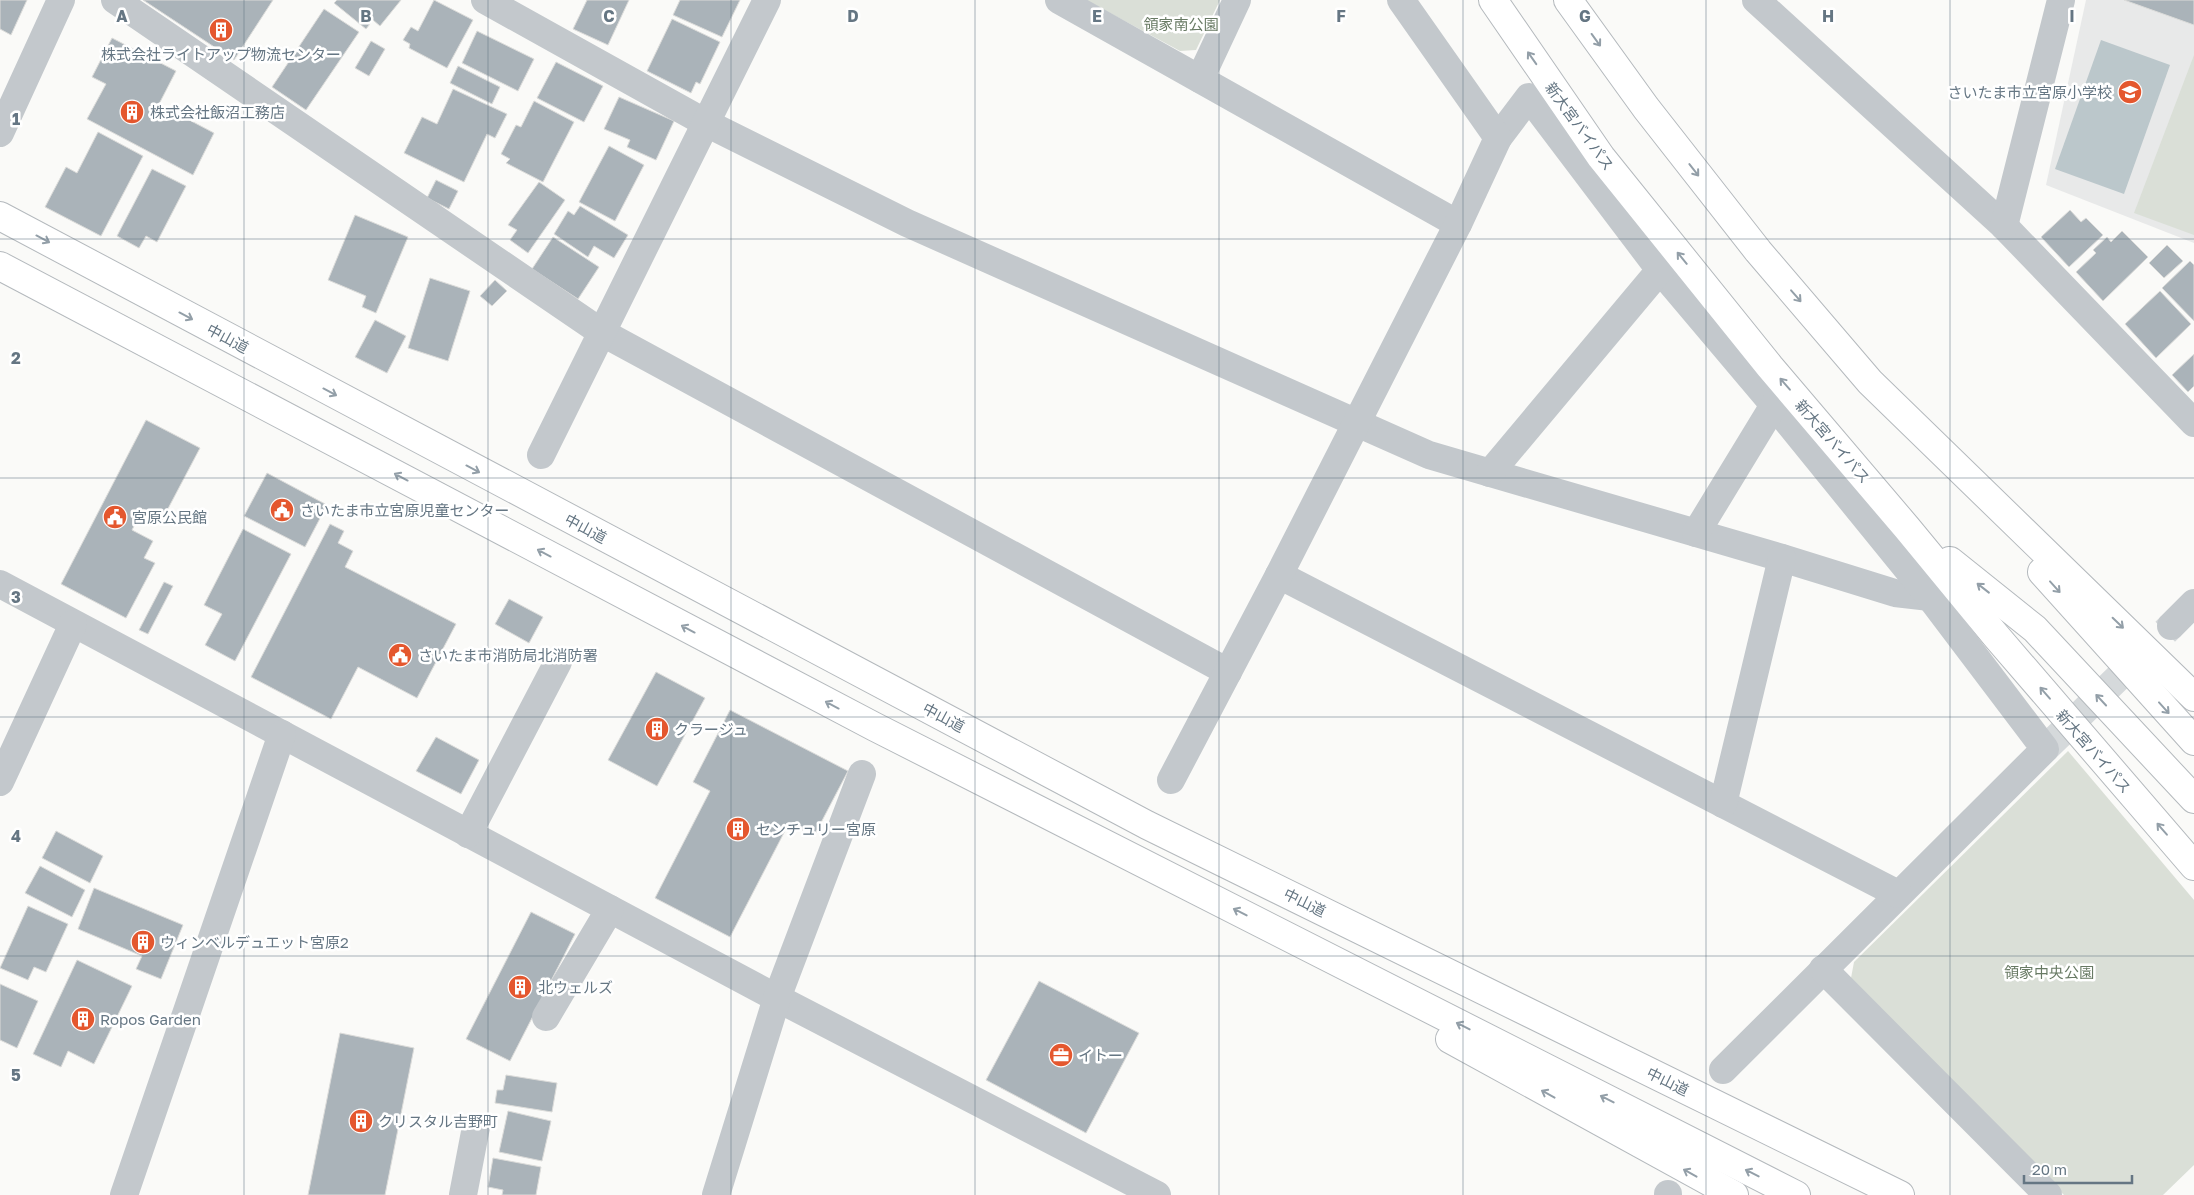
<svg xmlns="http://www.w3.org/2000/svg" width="2194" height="1195" font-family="'Golos Text','Noto Sans JP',sans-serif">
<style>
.built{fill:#e8e9e9}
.green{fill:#dadfd7}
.water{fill:#bbc7cb}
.building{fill:#aab3b9;stroke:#dcdcda}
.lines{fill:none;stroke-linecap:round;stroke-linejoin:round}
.minor-tunnel{stroke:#d5d9db;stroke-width:28;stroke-dasharray:28 14;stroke-linecap:butt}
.trunk-casing{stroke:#b4b9bd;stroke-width:30}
.minor{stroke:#c3c8cc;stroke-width:28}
.tertiary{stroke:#c3c8cc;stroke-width:28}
.trunk{stroke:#fff;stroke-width:28}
.oneway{stroke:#939fa8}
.grid{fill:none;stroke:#657683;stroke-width:1;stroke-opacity:0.55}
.labels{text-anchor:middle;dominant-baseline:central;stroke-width:5;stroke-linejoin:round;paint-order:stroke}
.park-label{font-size:15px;fill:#687a64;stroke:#fff}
.poi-label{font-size:15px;fill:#657683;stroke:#fff;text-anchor:start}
.street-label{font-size:15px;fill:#657683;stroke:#fff}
.grid-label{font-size:16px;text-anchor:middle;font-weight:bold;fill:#657683;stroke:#fff;stroke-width:5;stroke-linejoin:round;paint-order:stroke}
</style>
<rect width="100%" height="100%" fill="#fafaf8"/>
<polygon class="built" points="2086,0 2194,0 2194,243 2046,185"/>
<g class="green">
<polygon points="1086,0 1220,0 1196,50 1180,51"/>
<polygon points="2194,55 2194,235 2134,213"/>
<polygon points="2068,751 2194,900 2194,1165 2163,1195 2064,1195 1851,978 1854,962"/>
</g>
<polygon class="water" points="2101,40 2170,65 2124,194 2055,169"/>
<g class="building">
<polygon points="0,0 27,0 11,35 0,29"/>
<polygon points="143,0 273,0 234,60"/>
<polygon points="337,0 401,0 380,26 373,20 366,29 334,3"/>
<polygon points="434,0 473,20 447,68 409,48 410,44 403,40 411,27 418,31"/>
<polygon points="587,0 629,0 608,45 573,29"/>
<polygon points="680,0 740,0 722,37 673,15"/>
<polygon points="2124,0 2194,0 2194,25"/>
<polygon points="324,9 359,32 306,110 272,87"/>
<polygon points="672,19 720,42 700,84 696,82 691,93 647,71"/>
<polygon points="477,31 534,59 518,91 462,63"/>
<polygon points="112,38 176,71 159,104 214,133 193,175 87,119 106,84 92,77"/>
<polygon points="371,41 385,49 369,76 355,68"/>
<polygon points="556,62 603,86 584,122 537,98"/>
<polygon points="458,66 500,87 492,104 450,83"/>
<polygon points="453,89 507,114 495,138 487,134 464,182 404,153 422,117 437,124"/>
<polygon points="619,97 674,121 656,160 627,147 630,140 604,129"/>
<polygon points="534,101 574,122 543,182 506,163 510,159 501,154 516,125 521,127"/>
<polygon points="98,132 143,156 101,236 45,207 66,167 77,173"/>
<polygon points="609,146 644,165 615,221 579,202"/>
<polygon points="152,169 186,186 157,242 146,236 139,248 117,236"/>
<polygon points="436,180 458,191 449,209 427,198"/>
<polygon points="539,182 565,200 528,253 510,240 517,230 508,225"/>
<polygon points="580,206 628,235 614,258 594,246 588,257 554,234 568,211 574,215"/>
<polygon points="2070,210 2081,222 2086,218 2103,235 2069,267 2041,237"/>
<polygon points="355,215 408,237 376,313 362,307 366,296 328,280"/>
<polygon points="2122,231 2148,257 2103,301 2076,272 2096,253 2093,250 2107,237 2111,242"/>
<polygon points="553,237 599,267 578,299 532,269"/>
<polygon points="2167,245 2183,261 2164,278 2149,263"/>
<polygon points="2190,261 2194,265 2194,321 2162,288"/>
<polygon points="430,278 470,291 448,361 408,348"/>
<polygon points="495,280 507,291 492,306 480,296"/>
<polygon points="2160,291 2191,324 2156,358 2125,324"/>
<polygon points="375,320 406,336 387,373 355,357"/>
<polygon points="2194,354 2194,386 2188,392 2172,375"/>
<polygon points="146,420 200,448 162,520 143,509 132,530 153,541 144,558 155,563 126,618 61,584"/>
<polygon points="267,473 327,505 305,547 244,516"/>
<polygon points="330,524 344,531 338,543 353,551 345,567 456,624 417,698 358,667 331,719 251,677"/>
<polygon points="243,529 291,554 235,661 205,645 222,614 204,605"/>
<polygon points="164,582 173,586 148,634 139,630"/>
<polygon points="509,599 543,617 529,643 495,624"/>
<polygon points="656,672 705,698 657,786 608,760"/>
<polygon points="730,710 848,771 814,836 789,823 730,937 655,898 710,791 693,782"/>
<polygon points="436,737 479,760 461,794 416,771"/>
<polygon points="56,831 103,856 90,883 42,858"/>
<polygon points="40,866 85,890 72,917 25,893"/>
<polygon points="94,888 183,925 161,979 136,969 142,956 78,929"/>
<polygon points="28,906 68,924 46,972 34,967 28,980 0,968"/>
<polygon points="531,912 575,934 510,1061 466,1039"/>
<polygon points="77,960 132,986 94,1064 68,1051 61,1067 33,1054"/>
<polygon points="1039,981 1139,1033 1086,1133 986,1080"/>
<polygon points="0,984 38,1001 17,1048 0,1040"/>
<polygon points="340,1033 414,1048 385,1195 308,1195"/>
<polygon points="506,1075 557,1083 552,1112 495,1103 497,1090 503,1090"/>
<polygon points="508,1111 551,1121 542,1161 499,1152"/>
<polygon points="493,1158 541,1167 536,1195 502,1195 503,1190 488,1187"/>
</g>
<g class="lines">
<polyline class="minor-tunnel" points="2045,749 2171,626"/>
<g class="trunk-casing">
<g id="trunk">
<polyline points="1493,0 1601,157 1770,367 1907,528 1996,636 2194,866"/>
<polyline points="1568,0 1646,108 1758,251 1870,382 2194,697"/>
<polyline points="0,216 1147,825 1900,1195"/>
<polyline points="0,266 875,727 1796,1195"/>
<polyline points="1950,561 2035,629 2194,799"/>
<polyline points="2042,572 2194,741"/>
<polyline points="1450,1039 1734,1195"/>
</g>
</g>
<g class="minor">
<polyline points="115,0 601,332 1228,672"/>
<polyline points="485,0 706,123 907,223 1429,455 1782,558 1895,593 1930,597"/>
<polyline points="1059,0 1458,224"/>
<polyline points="1756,0 2004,226 2194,423"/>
<polyline points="1200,79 1237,0"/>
<polyline points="1498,138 1529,97 1660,270 1774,405 1930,597 2045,749 1723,1070"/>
<polyline points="2004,226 2061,0"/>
<polyline points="541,455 767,0"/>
<polyline points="1490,473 1660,270"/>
<polyline points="1696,533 1774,405"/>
<polyline points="1279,575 1898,894"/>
<polyline points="0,584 777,998 1157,1195"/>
<polyline points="2171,626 2194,603"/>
<polyline points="1171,780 1279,575 1458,224 1498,138 1401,0"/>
<polyline points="0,782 73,624"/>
<polyline points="1723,804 1782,558"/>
<polyline points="468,834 558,662"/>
<polyline points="1823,969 2048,1195"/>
<polyline points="546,1017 610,909"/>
<polyline points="124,1195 282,734"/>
<polyline points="463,1195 476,1127"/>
<polyline points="716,1195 777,998 862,774"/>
<polyline points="1668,1195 1668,1194"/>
</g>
<polyline class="tertiary" points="0,133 61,0"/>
<use href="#trunk" class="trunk"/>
</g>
<defs><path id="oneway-shaft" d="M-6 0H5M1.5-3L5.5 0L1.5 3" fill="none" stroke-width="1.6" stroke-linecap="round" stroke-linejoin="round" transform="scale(1.25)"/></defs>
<g class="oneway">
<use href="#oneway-shaft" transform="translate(1596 40) rotate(54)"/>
<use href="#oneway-shaft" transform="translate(1532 58) rotate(-125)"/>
<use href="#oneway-shaft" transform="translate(1694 170) rotate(52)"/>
<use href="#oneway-shaft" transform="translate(43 239) rotate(28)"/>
<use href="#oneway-shaft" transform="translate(1682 258) rotate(-129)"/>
<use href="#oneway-shaft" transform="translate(1796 296) rotate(49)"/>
<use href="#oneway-shaft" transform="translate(186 316) rotate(28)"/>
<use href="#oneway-shaft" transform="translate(1785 384) rotate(-131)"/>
<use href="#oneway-shaft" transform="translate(330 392) rotate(28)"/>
<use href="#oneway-shaft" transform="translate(473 469) rotate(28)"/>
<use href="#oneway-shaft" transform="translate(401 477) rotate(-152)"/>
<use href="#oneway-shaft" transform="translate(544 553) rotate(-152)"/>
<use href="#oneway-shaft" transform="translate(2055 587) rotate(48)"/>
<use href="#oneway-shaft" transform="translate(1983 588) rotate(-142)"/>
<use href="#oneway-shaft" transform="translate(2118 623) rotate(44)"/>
<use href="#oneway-shaft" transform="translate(688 629) rotate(-152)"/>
<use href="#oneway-shaft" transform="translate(2045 693) rotate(-131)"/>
<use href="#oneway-shaft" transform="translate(2101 700) rotate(-133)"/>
<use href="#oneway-shaft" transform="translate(832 705) rotate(-152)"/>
<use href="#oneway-shaft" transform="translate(2164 708) rotate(48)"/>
<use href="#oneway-shaft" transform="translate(2162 829) rotate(-131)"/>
<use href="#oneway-shaft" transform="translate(1240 912) rotate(-153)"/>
<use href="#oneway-shaft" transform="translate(1463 1026) rotate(-153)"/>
<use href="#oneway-shaft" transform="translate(1548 1094) rotate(-151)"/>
<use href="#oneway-shaft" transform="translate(1607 1099) rotate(-153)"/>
<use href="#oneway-shaft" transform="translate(1690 1173) rotate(-151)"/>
<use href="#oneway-shaft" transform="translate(1752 1173) rotate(-153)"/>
</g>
<path class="grid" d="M244,0V1195M488,0V1195M731,0V1195M975,0V1195M1219,0V1195M1463,0V1195M1706,0V1195M1950,0V1195M0,239H2194M0,478H2194M0,717H2194M0,956H2194"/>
<defs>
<g id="building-disc" transform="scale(1.25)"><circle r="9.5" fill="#e4572e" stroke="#fff"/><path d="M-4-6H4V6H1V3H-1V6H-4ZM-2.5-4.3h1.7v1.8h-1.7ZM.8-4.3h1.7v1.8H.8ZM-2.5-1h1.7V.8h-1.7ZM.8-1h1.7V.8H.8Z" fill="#fff"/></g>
<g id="school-disc" transform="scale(1.25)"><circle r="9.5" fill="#e4572e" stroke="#fff"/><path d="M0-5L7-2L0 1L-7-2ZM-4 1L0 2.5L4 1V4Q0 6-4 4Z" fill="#fff"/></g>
<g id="civic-disc" transform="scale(1.25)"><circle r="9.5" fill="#e4572e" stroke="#fff"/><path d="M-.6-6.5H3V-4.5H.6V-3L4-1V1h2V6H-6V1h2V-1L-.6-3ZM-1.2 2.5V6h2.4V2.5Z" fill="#fff"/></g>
<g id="office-disc" transform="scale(1.25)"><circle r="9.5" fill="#e4572e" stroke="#fff"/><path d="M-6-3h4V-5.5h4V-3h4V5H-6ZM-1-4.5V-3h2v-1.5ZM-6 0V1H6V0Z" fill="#fff"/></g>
</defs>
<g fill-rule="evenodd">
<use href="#building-disc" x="221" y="30"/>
<use href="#school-disc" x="2130" y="92"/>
<use href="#building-disc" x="132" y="112"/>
<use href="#civic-disc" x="282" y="510"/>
<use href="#civic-disc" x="115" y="517"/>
<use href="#civic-disc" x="400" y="655"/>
<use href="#building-disc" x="657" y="729"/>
<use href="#building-disc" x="738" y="829"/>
<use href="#building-disc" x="143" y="942"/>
<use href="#building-disc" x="520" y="987"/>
<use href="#building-disc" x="83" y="1019"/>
<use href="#office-disc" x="1061" y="1055"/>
<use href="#building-disc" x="361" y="1121"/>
</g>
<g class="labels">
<g class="park-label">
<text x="1181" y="24">領家南公園</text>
<text x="2049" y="972">領家中央公園</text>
</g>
<g class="poi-label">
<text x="221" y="54" text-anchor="middle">株式会社ライトアップ物流センター</text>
<text x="2112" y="92" text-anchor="end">さいたま市立宮原小学校</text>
<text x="150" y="112">株式会社飯沼工務店</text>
<text x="300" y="510">さいたま市立宮原児童センター</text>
<text x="132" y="517">宮原公民館</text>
<text x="418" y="655">さいたま市消防局北消防署</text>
<text x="674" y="729">クラージュ</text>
<text x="756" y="829">センチュリー宮原</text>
<text x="160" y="942">ウィンベルデュエット宮原2</text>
<text x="538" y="987">北ウェルズ</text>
<text x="100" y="1019">Ropos Garden</text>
<text x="1078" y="1055">イトー</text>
<text x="378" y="1121">クリスタル吉野町</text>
</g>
<g class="street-label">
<text transform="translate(1580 126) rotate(54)">新大宮バイパス</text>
<text transform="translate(228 338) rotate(28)">中山道</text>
<text transform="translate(1833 441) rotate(49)">新大宮バイパス</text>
<text transform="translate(586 528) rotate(28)">中山道</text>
<text transform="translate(944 717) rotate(28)">中山道</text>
<text transform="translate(2094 751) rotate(49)">新大宮バイパス</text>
<text transform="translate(1305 902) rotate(26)">中山道</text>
<text transform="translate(1668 1081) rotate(26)">中山道</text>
</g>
</g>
<g class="grid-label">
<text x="122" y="22">A</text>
<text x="366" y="22">B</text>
<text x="609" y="22">C</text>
<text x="853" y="22">D</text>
<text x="1097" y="22">E</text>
<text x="1341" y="22">F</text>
<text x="1585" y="22">G</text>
<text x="1828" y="22">H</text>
<text x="2072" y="22">I</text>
<text x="16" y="125">1</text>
<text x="16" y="364">2</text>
<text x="16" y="603">3</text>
<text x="16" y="842">4</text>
<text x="16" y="1081">5</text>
</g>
<path d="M2024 1175v8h108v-8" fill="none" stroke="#657683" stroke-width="2.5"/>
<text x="2032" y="1175" font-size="15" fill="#657683" stroke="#ffffff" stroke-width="4" paint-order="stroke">20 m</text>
</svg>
